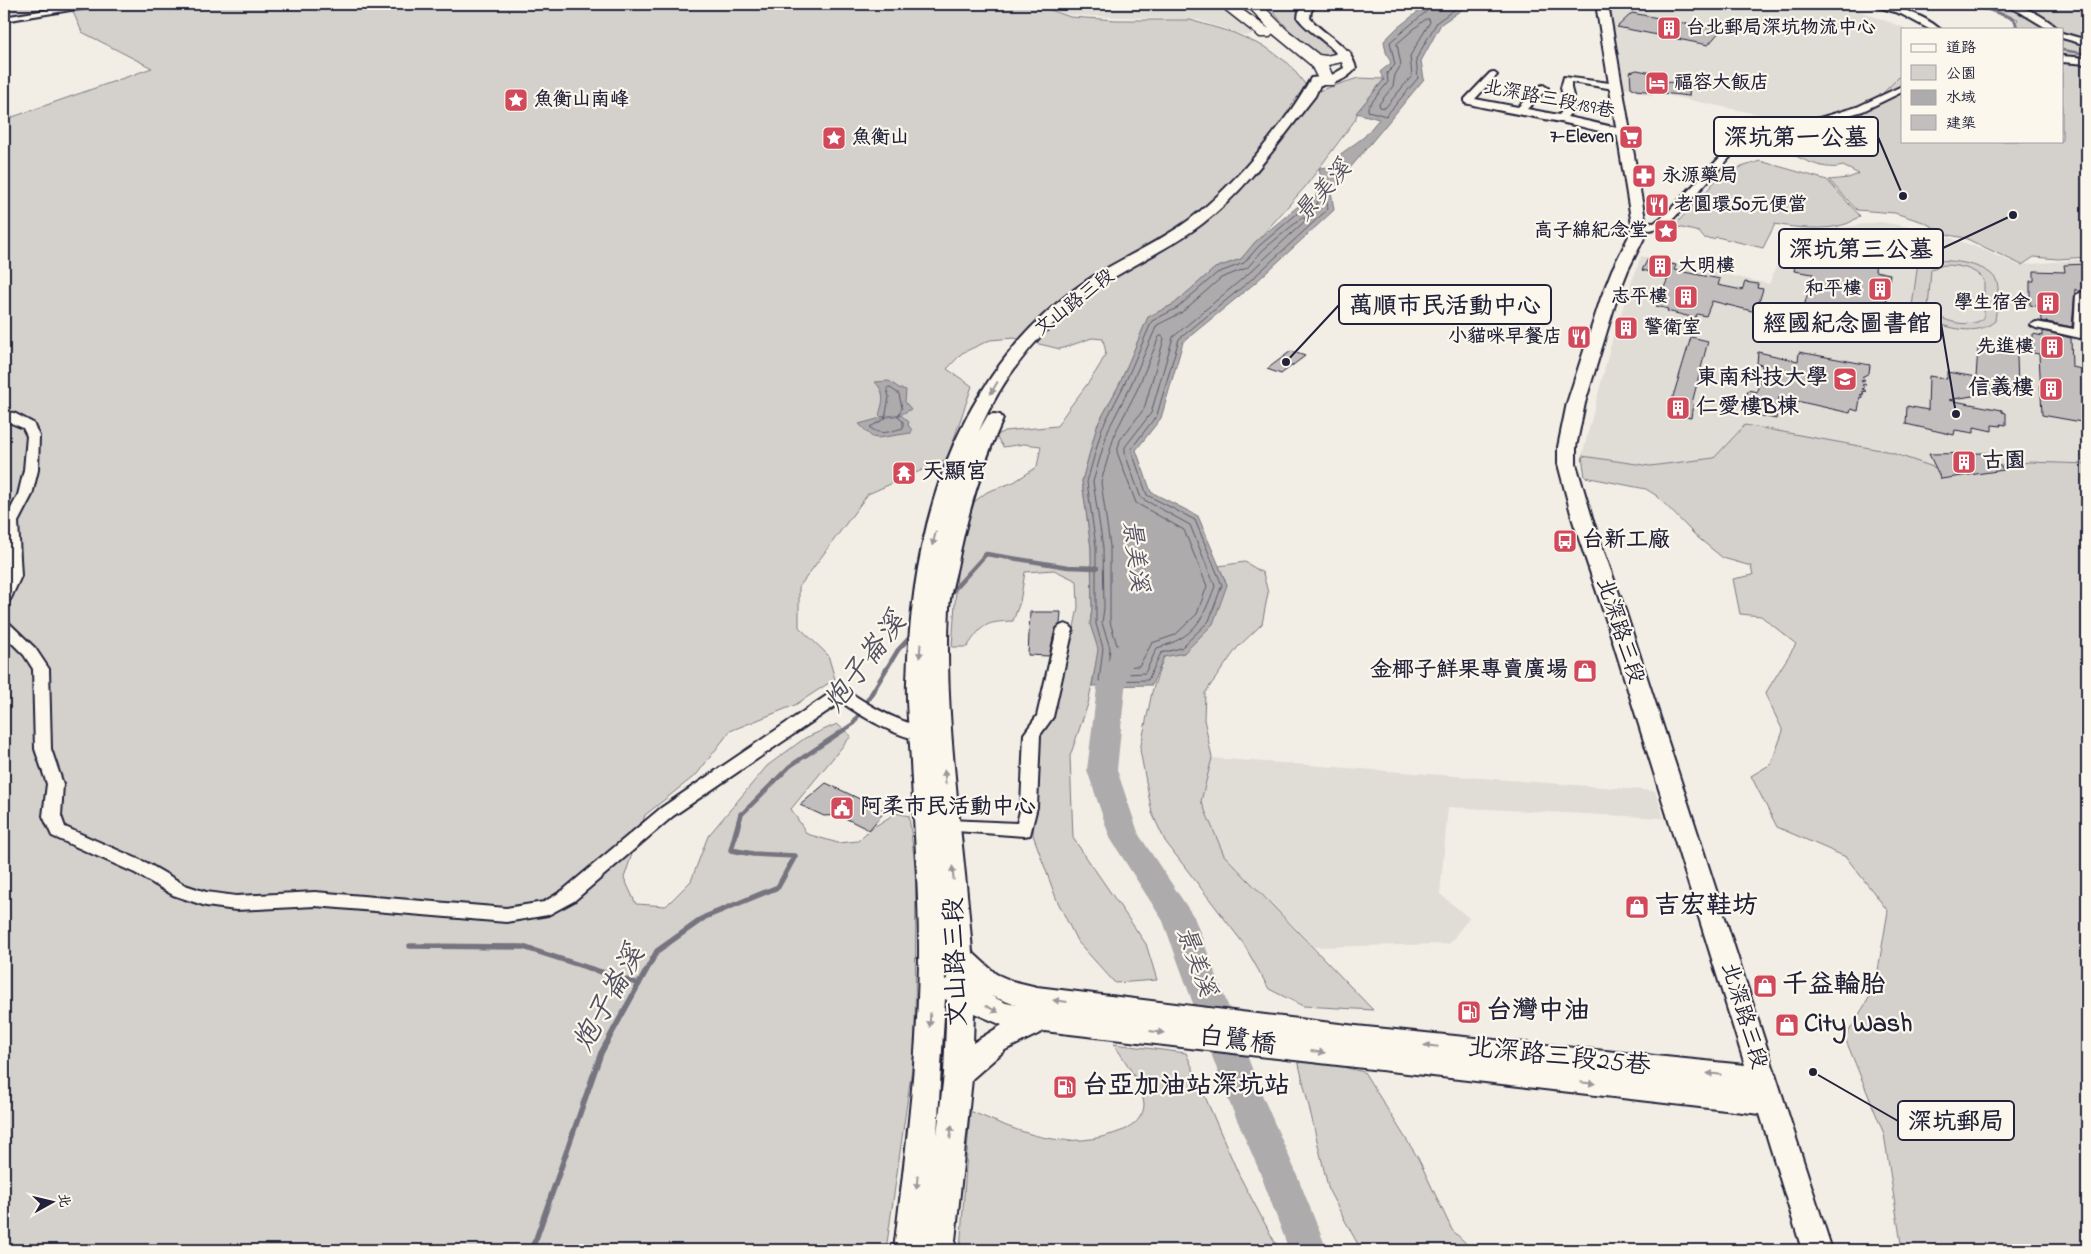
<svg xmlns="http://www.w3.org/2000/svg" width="2091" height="1254" font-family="'Indie Flower','LXGW WenKai TC',sans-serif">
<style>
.built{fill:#e0dcd6}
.green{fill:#d4d1cc;stroke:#7b7a84;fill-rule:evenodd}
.water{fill:#aeabad;stroke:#76747f}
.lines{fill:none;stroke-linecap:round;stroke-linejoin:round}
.shore{stroke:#5a5969;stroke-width:1}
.stream-far2{stroke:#76747f;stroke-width:2.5}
.stream-far1{stroke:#76747f;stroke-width:4.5}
.stream{stroke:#76747f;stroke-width:5.5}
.river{fill:#aeabad;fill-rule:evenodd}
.building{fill:#c2bebe;stroke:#22223b}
.street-casing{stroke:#22223b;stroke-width:4}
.secondary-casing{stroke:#22223b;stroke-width:4}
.highway-casing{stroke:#22223b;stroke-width:3}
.street{fill:#fbf7ec;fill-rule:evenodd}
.secondary{fill:#fbf7ec;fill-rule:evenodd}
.highway{fill:#fbf7ec;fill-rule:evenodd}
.oneway{fill:#99979c}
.labels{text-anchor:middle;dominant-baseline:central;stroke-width:4.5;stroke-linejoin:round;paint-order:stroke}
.far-poi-label{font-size:19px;font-weight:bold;fill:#22223b;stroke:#fbf7ec;text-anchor:start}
.far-street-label{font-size:19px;fill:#22223b;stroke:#fbf7ec}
.poi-label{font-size:22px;font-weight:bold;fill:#22223b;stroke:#fbf7ec;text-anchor:start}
.street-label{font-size:22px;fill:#22223b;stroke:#fbf7ec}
.water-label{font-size:24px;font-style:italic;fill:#535263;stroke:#fbf7ec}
.near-poi-label{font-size:26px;font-weight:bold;fill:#22223b;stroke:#fbf7ec;text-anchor:start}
.near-street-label{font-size:26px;fill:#22223b;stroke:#fbf7ec}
.near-water-label{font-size:29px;font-style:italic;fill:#535263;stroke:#fbf7ec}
.leader{fill:none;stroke:#22223b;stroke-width:2}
.callout-dot{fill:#22223b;stroke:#fbf7ec;stroke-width:2}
.callout{fill:#fbf7ec;stroke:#22223b;stroke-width:2}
.callout-label{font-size:24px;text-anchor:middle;font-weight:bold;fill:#22223b}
</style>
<rect width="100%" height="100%" fill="#f2eee5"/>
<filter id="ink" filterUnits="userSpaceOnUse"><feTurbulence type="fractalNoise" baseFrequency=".02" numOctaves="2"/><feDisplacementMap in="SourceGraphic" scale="10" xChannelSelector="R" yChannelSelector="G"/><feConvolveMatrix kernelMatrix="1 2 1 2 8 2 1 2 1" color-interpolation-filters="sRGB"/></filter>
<g filter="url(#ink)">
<g class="built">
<polygon points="1033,4 1205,4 1225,12 1254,33 1245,36 1198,20 1069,15"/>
<polygon points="1609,4 1840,4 1905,28 1902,29 1902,74 1880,96 1857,108 1805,124 1656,93 1651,96 1619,86"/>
<polygon points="1880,222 1923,229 1974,246 2019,265 2087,259 2087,464 2029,462 1951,473 1745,425 1714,458 1650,466 1582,456 1614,333 1641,256 1769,284 1793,229 1828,229"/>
<polygon points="1212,758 1655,791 1664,818 1448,807 1440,894 1469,918 1449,944 1314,947 1224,855 1201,801"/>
</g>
<g class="green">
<polygon points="4,4 88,4 4,18"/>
<path d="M133,4H1034L1070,17L1117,20H1190L1234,33L1267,48L1289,64L1312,93L1358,78L1384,79L1358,111L1355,120L1305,187L1241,259L1215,268L1174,304L1148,317L1120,383L1097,426L1082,481L1091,548L1092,608L1090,624L1099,649L1088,704L1070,756L1073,838L1146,944L1157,980L1115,983L1077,941L1056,898L1033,835L1038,737L1053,712L1072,638L1078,607L1077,581L1054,570L1025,572L1020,602L1013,621C985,622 983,624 967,647H952L959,545L966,508L987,492L1014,482L1037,467L1041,446L1024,444L1003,447L996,436L1004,431L1057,426C1072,401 1094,380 1106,353L1103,339L1092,338L1060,349L1014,338L990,340L962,353L947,369L972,386L947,459L868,494L799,587V627L828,655L835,679L795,705L730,731L697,774L645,815L624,878L636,904L666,906L691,881L708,836L767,766L805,738L837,724L851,736L791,809L807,834L838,843L858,841L869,830L896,813L909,816L916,873L915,1047L886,1250H4V120L152,68L82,32L73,12Z"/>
<polygon points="1266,4 1303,4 1297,14 1299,21 1337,54 1322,58 1292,33"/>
<path d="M1962,4H2087V257L2058,259L2034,257L2022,265L1965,238L1949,235L1923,222L1895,213L1857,210L1829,180L1848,178L1859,174L1843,166C1826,171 1805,161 1790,153L1870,122L1857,108L1880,96L1902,74V141H2062V29H2013L2018,19L1989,8Z"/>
<path d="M1760,161L1827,180L1860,216C1855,219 1850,223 1846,224C1826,231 1794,228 1775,224L1763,248L1717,237L1713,239L1704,238L1699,232L1674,226L1723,173Z"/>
<path d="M1919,255L1933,258V261C1949,259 1991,264 1997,282C2000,293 1996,310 1995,321C1977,337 1947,328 1927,319L1925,339L1908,336ZM1944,265C1958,265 1975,268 1984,280V318C1970,330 1940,321 1928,309L1931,269Z"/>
<polygon points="1745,425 1886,451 1951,473 2029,462 2087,464 2087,1250 1902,1250 1884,1134 1845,1038 1875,988 1888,911 1846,857 1777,827 1751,776 1771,764 1783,731 1765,694 1796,644 1761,616 1740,614 1733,579 1753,575 1751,566 1723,558 1696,536 1657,496 1646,489 1585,477 1582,456 1650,466 1714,458"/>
<polygon points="1245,562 1263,573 1268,593 1262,624 1237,648 1205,693 1204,719 1212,758 1201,801 1224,855 1373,1010 1303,1006 1269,989 1243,943 1165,841 1152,813 1140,750 1152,692 1164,656 1184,653 1227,585 1219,566"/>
<path d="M1114,1044L1186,1053L1239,1175L1279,1250H960L970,1111C1025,1134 1065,1153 1124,1130C1133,1127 1144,1116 1144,1105C1142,1083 1125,1062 1114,1044Z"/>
<polygon points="1297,1056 1364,1072 1418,1158 1452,1230 1473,1250 1361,1250 1329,1191"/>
</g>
<g class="water">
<polygon points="1428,4 1470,4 1441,24 1421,61 1424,79 1331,191 1334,210 1255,283 1183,342 1161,418 1136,450 1151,492 1198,516 1227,585 1213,624 1184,653 1164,657 1152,685 1092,686 1098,649 1090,624 1092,608 1091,548 1082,481 1097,426 1120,383 1148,317 1174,304 1215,268 1241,259 1255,242 1297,207 1312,203 1322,184 1319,168 1340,166 1338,156 1364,137 1379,119 1356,113 1384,80 1380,72 1391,63 1386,52 1384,41 1397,28"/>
<path d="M889,381L899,388L906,390L905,402L911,409L902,414L881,417L879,415C883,402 886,393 875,382Z"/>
<polygon points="901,415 909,422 908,425 912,430 911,433 878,438 872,437 859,424 881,418"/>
</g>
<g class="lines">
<g class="shore">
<polyline points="1430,4 1428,10 1390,42 1395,65 1387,73 1388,82 1368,107 1368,111 1386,116 1418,78 1416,59 1437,22 1462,4"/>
<polygon points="1426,19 1429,19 1430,22 1410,56 1412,76 1385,108 1380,107 1379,104 1393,86 1395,75 1401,65 1397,44"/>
<polygon points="1322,194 1326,195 1328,209 1252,279 1179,339 1157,415 1131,449 1147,495 1195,520 1222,585 1209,621 1181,648 1161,653 1148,680 1099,681 1103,648 1096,624 1096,547 1087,482 1102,428 1124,385 1152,321 1177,308 1217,273 1244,263 1259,246 1299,212 1315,207"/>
<path d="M1302,218H1305V221L1248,274L1173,337L1151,413L1125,447V454L1141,498L1190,525L1215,586C1202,621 1195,637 1157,648L1145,673L1107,675L1110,648L1102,623L1104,608L1103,547L1093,482L1108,430L1130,387L1157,325L1181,313L1221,278L1247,268L1263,250Z"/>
<polygon points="1162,336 1164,339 1144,409 1120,440 1117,452 1136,503 1184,530 1207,586 1197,614 1175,635 1152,643 1139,666 1117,667 1115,665 1117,645 1110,622 1110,546 1101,482 1115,433 1137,390 1159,337"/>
<path d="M889,387L899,394L902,408L898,416L903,422V428C891,431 880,437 870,427L885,419L889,397L887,389Z"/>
</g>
<g class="stream-far2">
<polyline points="1947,4 1989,10 2014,19 2018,29"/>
<polyline points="2062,50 2087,54"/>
</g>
<g class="stream-far1">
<polyline points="949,595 986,554 1068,567 1097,568"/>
<polyline points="741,815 790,766 853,724 898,650 913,634"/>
</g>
<g class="stream">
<polyline points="410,946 523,947 639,984"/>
<polyline points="530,1250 536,1239 601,1053 657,951 705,917 778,887 795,856 753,854 731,850 741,814"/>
</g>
<polygon class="river" points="1123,644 1132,647 1136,653 1125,688 1117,770 1139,835 1194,917 1263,1097 1295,1170 1327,1250 1289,1250 1259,1170 1227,1097 1163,921 1110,838 1087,770 1097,688 1114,647"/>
</g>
<g class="building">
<polygon points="1632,13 1721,30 1708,45 1617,27"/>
<polygon points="1637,70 1657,74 1654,81 1690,84 1689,96 1636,90 1631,87 1630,72"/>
<polygon points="1800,235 1877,248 1875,271 1890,274 1883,327 1851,321 1850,325 1840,323 1839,326 1808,319 1809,316 1802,314 1813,274 1794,271"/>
<polygon points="1648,259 1676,265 1674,270 1720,279 1718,285 1742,290 1745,282 1758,284 1757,288 1763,289 1756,312 1712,301 1706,316 1697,314 1695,318 1667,311 1668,309 1656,306 1669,276 1642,270"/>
<polygon points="2087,264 2087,292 2083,290 2079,292 2075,289 2072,327 2042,321 2041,307 2030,305 2030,281 2034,281 2034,271 2065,272 2064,265"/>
<polygon points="2043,331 2071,338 2072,367 2087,370 2087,423 2042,415 2039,354 2033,353 2033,334 2043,336"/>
<polygon points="1691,337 1708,341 1692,403 1693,404 1691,418 1668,413"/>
<polygon points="1978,348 2017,356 2018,388 1949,400 2002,410 2002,412 2006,413 2006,425 2000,424 2001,426 1992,425 1992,431 1974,427 1974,433 1955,430 1954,435 1906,424 1907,406 1928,410 1929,376 1947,379 1947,372 1976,377"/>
<polygon points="1291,351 1305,356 1281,374 1267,369"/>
<polygon points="1758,352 1798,361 1799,352 1870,365 1869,373 1862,377 1865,380 1861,381 1866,384 1862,385 1865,388 1862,389 1866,391 1861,392 1864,394 1860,395 1863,397 1859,398 1860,399 1858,411 1851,409 1850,413 1779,397 1776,419 1744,412 1748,390 1757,392 1762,365 1757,364"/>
<polygon points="1986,453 2004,470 1941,479 1929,454"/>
<polygon points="1030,612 1061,612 1060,624 1055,629 1049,656 1028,655"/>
<polygon points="826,783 885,811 869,830 839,815 824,816 800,805"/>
</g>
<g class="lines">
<g class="street-casing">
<g id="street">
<polygon points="82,4 99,4 95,6 4,21 4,17"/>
<path d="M1869,4C1892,3 1922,14 1940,29H1929L1901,14Z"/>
<path d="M2000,4C2020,3 2043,15 2058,29H2048L2020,12Z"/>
<polygon points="2062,33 2087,40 2087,45 2062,38"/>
<polygon points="2062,56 2087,58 2087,64 2062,62"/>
<path d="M1493,72L1497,75L1475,99L1518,107L1540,86L1543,85L1548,88L1527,109L1559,115L1566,107L1561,88L1564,77L1617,84V88L1614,89L1571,82V88L1576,107L1567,117C1577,119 1625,129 1629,132C1622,138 1607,133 1599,131C1554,119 1509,114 1465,103V99L1490,73Z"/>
<polygon points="1902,86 1902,92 1863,111 1764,140 1734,153 1674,218 1662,227 1650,230 1635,227 1634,225 1639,222 1654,223 1666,214 1728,149 1758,136 1857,107"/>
<polygon points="2082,292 2087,294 2086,334 2084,336 2080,338 2036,328 2030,325 2036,322 2074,329 2076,295"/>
<polygon points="4,412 14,413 33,423 39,436 38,470 32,495 18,522 21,576 11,598 9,601 4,603 4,583 7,576 4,522 18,495 24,470 27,436 23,428 4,420"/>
<path d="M4,621L9,623L35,648L49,669L51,749L63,784L61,816L65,827L147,863L185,885L206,892L236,896L315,892L506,908L544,902L562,891L661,808L835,690L841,689L847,690C874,710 901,722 933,731L935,735L933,739C909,746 860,715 841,702L673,816L574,901L548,915L506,922L315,906L236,910L206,906L173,895L135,873L52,836L43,816L47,784L35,749L33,669L24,655L4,635Z"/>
<polygon points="1065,624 1070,626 1073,629 1053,717 1040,735 1037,807 1030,835 1024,836 943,830 940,826 943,822 949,820 1017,823 1021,807 1024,734 1037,716 1057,629 1060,626"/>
</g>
</g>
<g class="secondary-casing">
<path id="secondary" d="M1304,4H1316L1311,11L1310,18C1324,36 1350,44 1356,68C1347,80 1334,84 1320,85L1315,96C1280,140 1248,189 1202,224C1174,245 1141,261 1111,279C1052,315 1007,367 979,431L988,415L994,414L1000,415L1003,419C981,467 967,515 957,567C954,580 950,594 949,608C943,722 964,838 972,952L996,974L1012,981L1037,987L1356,1026L1745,1065L1604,613L1573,521L1558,464V447L1567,403L1601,298L1612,270L1630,234L1632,225L1596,4H1608L1646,225V234L1628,270L1617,298L1585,403L1576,447V464L1593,521L1626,613L1689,806L1832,1250H1802L1760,1114L1044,1031L1005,1050L972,1079L954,1250H894C906,1150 919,1050 919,950C919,887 914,825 911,762C910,736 906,709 907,682C910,577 931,463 992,376C1020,335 1054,301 1097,274C1127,256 1160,241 1189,220C1231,189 1286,124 1311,78L1330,76L1344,68C1339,46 1310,35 1298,18L1299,11ZM945,964L947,979L945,980ZM991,996L1016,1005L1006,1003ZM945,999L947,1000L944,1074L937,1135ZM974,1013L1002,1025L973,1043Z"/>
</g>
<g class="highway-casing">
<polygon id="highway" points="1218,4 1234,4 1269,29 1246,4 1261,4 1287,30 1319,55 1326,56 1335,54 1337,51 1349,51 1351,54 1347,61 1328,65 1335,82 1333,85 1321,85 1311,65 1271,32 1273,34 1270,37 1260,37"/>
</g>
<use href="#street" class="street"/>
<use href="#secondary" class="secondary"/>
<use href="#highway" class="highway"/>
</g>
<defs><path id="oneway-solid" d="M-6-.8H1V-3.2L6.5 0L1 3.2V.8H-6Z" transform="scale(1.25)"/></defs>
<g class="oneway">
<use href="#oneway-solid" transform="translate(994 388) rotate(120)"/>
<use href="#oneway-solid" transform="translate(934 539) rotate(104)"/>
<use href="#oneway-solid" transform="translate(920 651) rotate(94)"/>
<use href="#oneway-solid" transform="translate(945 777) rotate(-95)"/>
<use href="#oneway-solid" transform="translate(953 873) rotate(-95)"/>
<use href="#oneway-solid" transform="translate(1060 1001) rotate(-173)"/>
<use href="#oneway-solid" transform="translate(992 1009) rotate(27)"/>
<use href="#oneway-solid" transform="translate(930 1020) rotate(92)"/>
<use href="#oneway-solid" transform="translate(1157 1032) rotate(7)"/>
<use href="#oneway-solid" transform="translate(1431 1046) rotate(-174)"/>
<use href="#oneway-solid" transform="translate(1318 1052) rotate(7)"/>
<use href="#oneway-solid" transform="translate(1714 1074) rotate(-174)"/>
<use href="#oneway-solid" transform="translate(1588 1083) rotate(6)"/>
<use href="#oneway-solid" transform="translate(951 1132) rotate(-84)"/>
<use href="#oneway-solid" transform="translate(917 1182) rotate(96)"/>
</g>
</g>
<defs>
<g id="building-square" transform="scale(1.25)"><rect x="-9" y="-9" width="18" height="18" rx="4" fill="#d1495b" stroke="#fbf7ec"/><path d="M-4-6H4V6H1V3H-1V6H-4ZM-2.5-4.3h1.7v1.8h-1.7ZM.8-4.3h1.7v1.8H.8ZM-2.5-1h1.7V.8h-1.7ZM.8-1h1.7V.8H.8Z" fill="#fff"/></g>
<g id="hotel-square" transform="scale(1.25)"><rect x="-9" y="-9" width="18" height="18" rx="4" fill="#d1495b" stroke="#fbf7ec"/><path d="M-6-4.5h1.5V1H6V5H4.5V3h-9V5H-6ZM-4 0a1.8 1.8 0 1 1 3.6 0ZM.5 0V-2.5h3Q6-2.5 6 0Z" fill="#fff"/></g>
<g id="sight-square" transform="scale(1.25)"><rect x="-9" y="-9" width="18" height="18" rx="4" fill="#d1495b" stroke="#fbf7ec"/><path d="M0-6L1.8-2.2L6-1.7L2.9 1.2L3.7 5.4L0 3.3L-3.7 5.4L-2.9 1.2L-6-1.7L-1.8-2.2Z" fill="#fff"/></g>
<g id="supermarket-square" transform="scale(1.25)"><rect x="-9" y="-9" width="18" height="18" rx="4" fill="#d1495b" stroke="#fbf7ec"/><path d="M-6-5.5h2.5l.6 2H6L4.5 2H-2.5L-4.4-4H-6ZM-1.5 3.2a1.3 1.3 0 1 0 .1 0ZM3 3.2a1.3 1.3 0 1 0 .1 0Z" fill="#fff"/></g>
<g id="pharmacy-square" transform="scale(1.25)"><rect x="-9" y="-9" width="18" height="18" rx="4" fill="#d1495b" stroke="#fbf7ec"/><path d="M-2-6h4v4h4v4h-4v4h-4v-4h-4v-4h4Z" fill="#fff"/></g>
<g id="restaurant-square" transform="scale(1.25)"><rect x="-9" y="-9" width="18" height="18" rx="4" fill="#d1495b" stroke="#fbf7ec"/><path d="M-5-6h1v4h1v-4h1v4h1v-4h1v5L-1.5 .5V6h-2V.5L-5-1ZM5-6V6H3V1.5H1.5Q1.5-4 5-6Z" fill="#fff"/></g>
<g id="university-square" transform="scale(1.25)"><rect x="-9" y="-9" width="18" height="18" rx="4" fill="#d1495b" stroke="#fbf7ec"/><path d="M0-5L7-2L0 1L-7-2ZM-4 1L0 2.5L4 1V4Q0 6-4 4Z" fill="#fff"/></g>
<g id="temple-square" transform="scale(1.25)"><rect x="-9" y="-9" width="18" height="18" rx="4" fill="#d1495b" stroke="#fbf7ec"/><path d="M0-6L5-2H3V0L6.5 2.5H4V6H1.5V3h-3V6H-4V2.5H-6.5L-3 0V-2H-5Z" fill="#fff"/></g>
<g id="bus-square" transform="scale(1.25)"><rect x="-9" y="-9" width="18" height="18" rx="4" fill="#d1495b" stroke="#fbf7ec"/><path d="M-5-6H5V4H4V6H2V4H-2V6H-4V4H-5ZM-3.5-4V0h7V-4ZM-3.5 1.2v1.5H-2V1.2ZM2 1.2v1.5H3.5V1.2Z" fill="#fff"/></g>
<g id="shop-square" transform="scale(1.25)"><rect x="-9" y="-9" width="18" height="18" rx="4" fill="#d1495b" stroke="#fbf7ec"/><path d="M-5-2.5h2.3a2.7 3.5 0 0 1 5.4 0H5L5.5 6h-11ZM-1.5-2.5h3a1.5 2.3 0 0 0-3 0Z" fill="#fff"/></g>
<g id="civic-square" transform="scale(1.25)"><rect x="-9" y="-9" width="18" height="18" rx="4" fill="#d1495b" stroke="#fbf7ec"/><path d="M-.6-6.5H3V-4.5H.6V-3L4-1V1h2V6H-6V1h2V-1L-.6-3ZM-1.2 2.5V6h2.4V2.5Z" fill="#fff"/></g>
<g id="fuel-square" transform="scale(1.25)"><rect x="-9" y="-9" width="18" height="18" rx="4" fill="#d1495b" stroke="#fbf7ec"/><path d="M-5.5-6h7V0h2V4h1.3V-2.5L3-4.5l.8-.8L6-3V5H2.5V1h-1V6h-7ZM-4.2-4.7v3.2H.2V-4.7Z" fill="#fff"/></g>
</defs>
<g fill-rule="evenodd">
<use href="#building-square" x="1669" y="28"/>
<use href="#hotel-square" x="1657" y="83"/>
<use href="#sight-square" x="516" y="100"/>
<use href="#supermarket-square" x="1631" y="137"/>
<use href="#sight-square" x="834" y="138"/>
<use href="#pharmacy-square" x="1644" y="176"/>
<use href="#restaurant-square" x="1657" y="205"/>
<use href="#sight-square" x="1666" y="231"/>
<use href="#building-square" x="1660" y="266"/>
<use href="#building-square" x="1880" y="289"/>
<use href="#building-square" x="1686" y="297"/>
<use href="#building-square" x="2048" y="303"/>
<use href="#building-square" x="1626" y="328"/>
<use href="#restaurant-square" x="1579" y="337"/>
<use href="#building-square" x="2052" y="347"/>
<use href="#university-square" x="1845" y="379"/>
<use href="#building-square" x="2051" y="389"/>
<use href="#building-square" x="1678" y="408"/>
<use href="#building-square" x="1964" y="462"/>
<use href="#temple-square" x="904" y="473"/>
<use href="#bus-square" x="1565" y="541"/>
<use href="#shop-square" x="1585" y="671"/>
<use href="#civic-square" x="842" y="808"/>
<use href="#shop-square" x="1637" y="907"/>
<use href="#shop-square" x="1765" y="986"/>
<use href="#fuel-square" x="1469" y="1012"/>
<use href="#shop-square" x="1787" y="1025"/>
<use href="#fuel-square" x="1065" y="1087"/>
</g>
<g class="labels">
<g class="far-poi-label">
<text x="1686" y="28">台北郵局深坑物流中心</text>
<text x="1674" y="83">福容大飯店</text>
<text x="534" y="100">魚衡山南峰</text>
<text x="1614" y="137" text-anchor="end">7-Eleven</text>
<text x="852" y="138">魚衡山</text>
<text x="1662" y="176">永源藥局</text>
<text x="1674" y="205">老圓環50元便當</text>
<text x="1648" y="231" text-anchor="end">高子綿紀念堂</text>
<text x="1678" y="266">大明樓</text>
<text x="1862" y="289" text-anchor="end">和平樓</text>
<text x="1668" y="297" text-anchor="end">志平樓</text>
<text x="2030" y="303" text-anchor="end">學生宿舍</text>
<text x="1644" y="328">警衛室</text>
<text x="1562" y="337" text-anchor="end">小貓咪早餐店</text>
<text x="2034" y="347" text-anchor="end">先進樓</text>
</g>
<g class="far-street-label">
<text transform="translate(1549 100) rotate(11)">北深路三段189巷</text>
<text transform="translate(1075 303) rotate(-38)">文山路三段</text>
</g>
<g class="poi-label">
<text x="1828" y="379" text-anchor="end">東南科技大學</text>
<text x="2034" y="389" text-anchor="end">信義樓</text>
<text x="1696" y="408">仁愛樓B棟</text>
<text x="1982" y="462">古園</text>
<text x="922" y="473">天顯宮</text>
<text x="1582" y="541">台新工廠</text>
<text x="1568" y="671" text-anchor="end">金椰子鮮果專賣廣場</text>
<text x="860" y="808">阿柔市民活動中心</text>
</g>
<g class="street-label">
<text transform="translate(1619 631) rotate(72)">北深路三段</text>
<text transform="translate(1743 1016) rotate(73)">北深路三段</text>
</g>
<g class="water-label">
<text transform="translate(1324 192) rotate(-49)">景美溪</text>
<text transform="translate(1134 556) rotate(83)">景美溪</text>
<text transform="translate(1195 962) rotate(70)">景美溪</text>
</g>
<g class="near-poi-label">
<text x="1654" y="907">吉宏鞋坊</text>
<text x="1782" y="986">千益輪胎</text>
<text x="1486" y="1012">台灣中油</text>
<text x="1804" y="1025">City Wash</text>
<text x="1082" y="1087">台亞加油站深坑站</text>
</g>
<g class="near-street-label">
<text transform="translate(957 962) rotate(-92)">文山路三段</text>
<text transform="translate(1237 1042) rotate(7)">白鷺橋</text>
<text transform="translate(1559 1058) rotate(6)">北深路三段25巷</text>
</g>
<g class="near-water-label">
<text transform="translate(866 663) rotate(-53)">炮子崙溪</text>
<text transform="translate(610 999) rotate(-61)">炮子崙溪</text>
</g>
</g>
<path class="leader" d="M1903 196L1878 137M2013 215L1943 248M1286 362L1339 305M1956 414L1941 323M1813 1072L1898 1121"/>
<g class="callout-dot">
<circle cx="1903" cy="196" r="5"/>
<circle cx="2013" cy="215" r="5"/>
<circle cx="1286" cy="362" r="5"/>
<circle cx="1956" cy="414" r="5"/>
<circle cx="1813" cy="1072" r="5"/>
</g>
<g class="callout">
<rect x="1714" y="117" width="164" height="39" rx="5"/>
<rect x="1779" y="229" width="164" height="39" rx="5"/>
<rect x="1339" y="285" width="212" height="39" rx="5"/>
<rect x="1753" y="303" width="188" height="39" rx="5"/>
<rect x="1898" y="1101" width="116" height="39" rx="5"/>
</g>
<g class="callout-label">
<text x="1796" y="145">深坑第一公墓</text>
<text x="1861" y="257">深坑第三公墓</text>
<text x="1445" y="313">萬順市民活動中心</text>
<text x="1847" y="331">經國紀念圖書館</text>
<text x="1956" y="1129">深坑郵局</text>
</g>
<rect width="2091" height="1254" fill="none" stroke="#fbf7ec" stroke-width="20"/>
<rect x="10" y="10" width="2071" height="1234" fill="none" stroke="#22223b" stroke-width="2" filter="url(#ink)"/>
<rect x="1901" y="28" width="162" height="115" fill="#fbf7ec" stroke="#a4a2a5"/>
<rect x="1911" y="44" width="25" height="8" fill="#fbf7ec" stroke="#a4a2a5"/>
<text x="1946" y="52" font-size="15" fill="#22223b">道路</text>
<rect x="1911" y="65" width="25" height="15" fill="#d4d1cc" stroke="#a4a2a5"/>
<text x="1946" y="78" font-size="15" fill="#22223b">公園</text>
<rect x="1911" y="90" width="25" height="15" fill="#aeabad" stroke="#a4a2a5"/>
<text x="1946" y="102" font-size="15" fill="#22223b">水域</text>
<rect x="1911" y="115" width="25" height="15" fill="#c2bebe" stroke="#a4a2a5"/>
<text x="1946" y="128" font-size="15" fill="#22223b">建築</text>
<g transform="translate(52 1202) rotate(82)" stroke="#fbf7ec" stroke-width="4" paint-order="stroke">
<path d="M0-4L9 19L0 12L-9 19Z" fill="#22223b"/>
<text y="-8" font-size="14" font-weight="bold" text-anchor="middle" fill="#22223b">北</text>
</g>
</svg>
